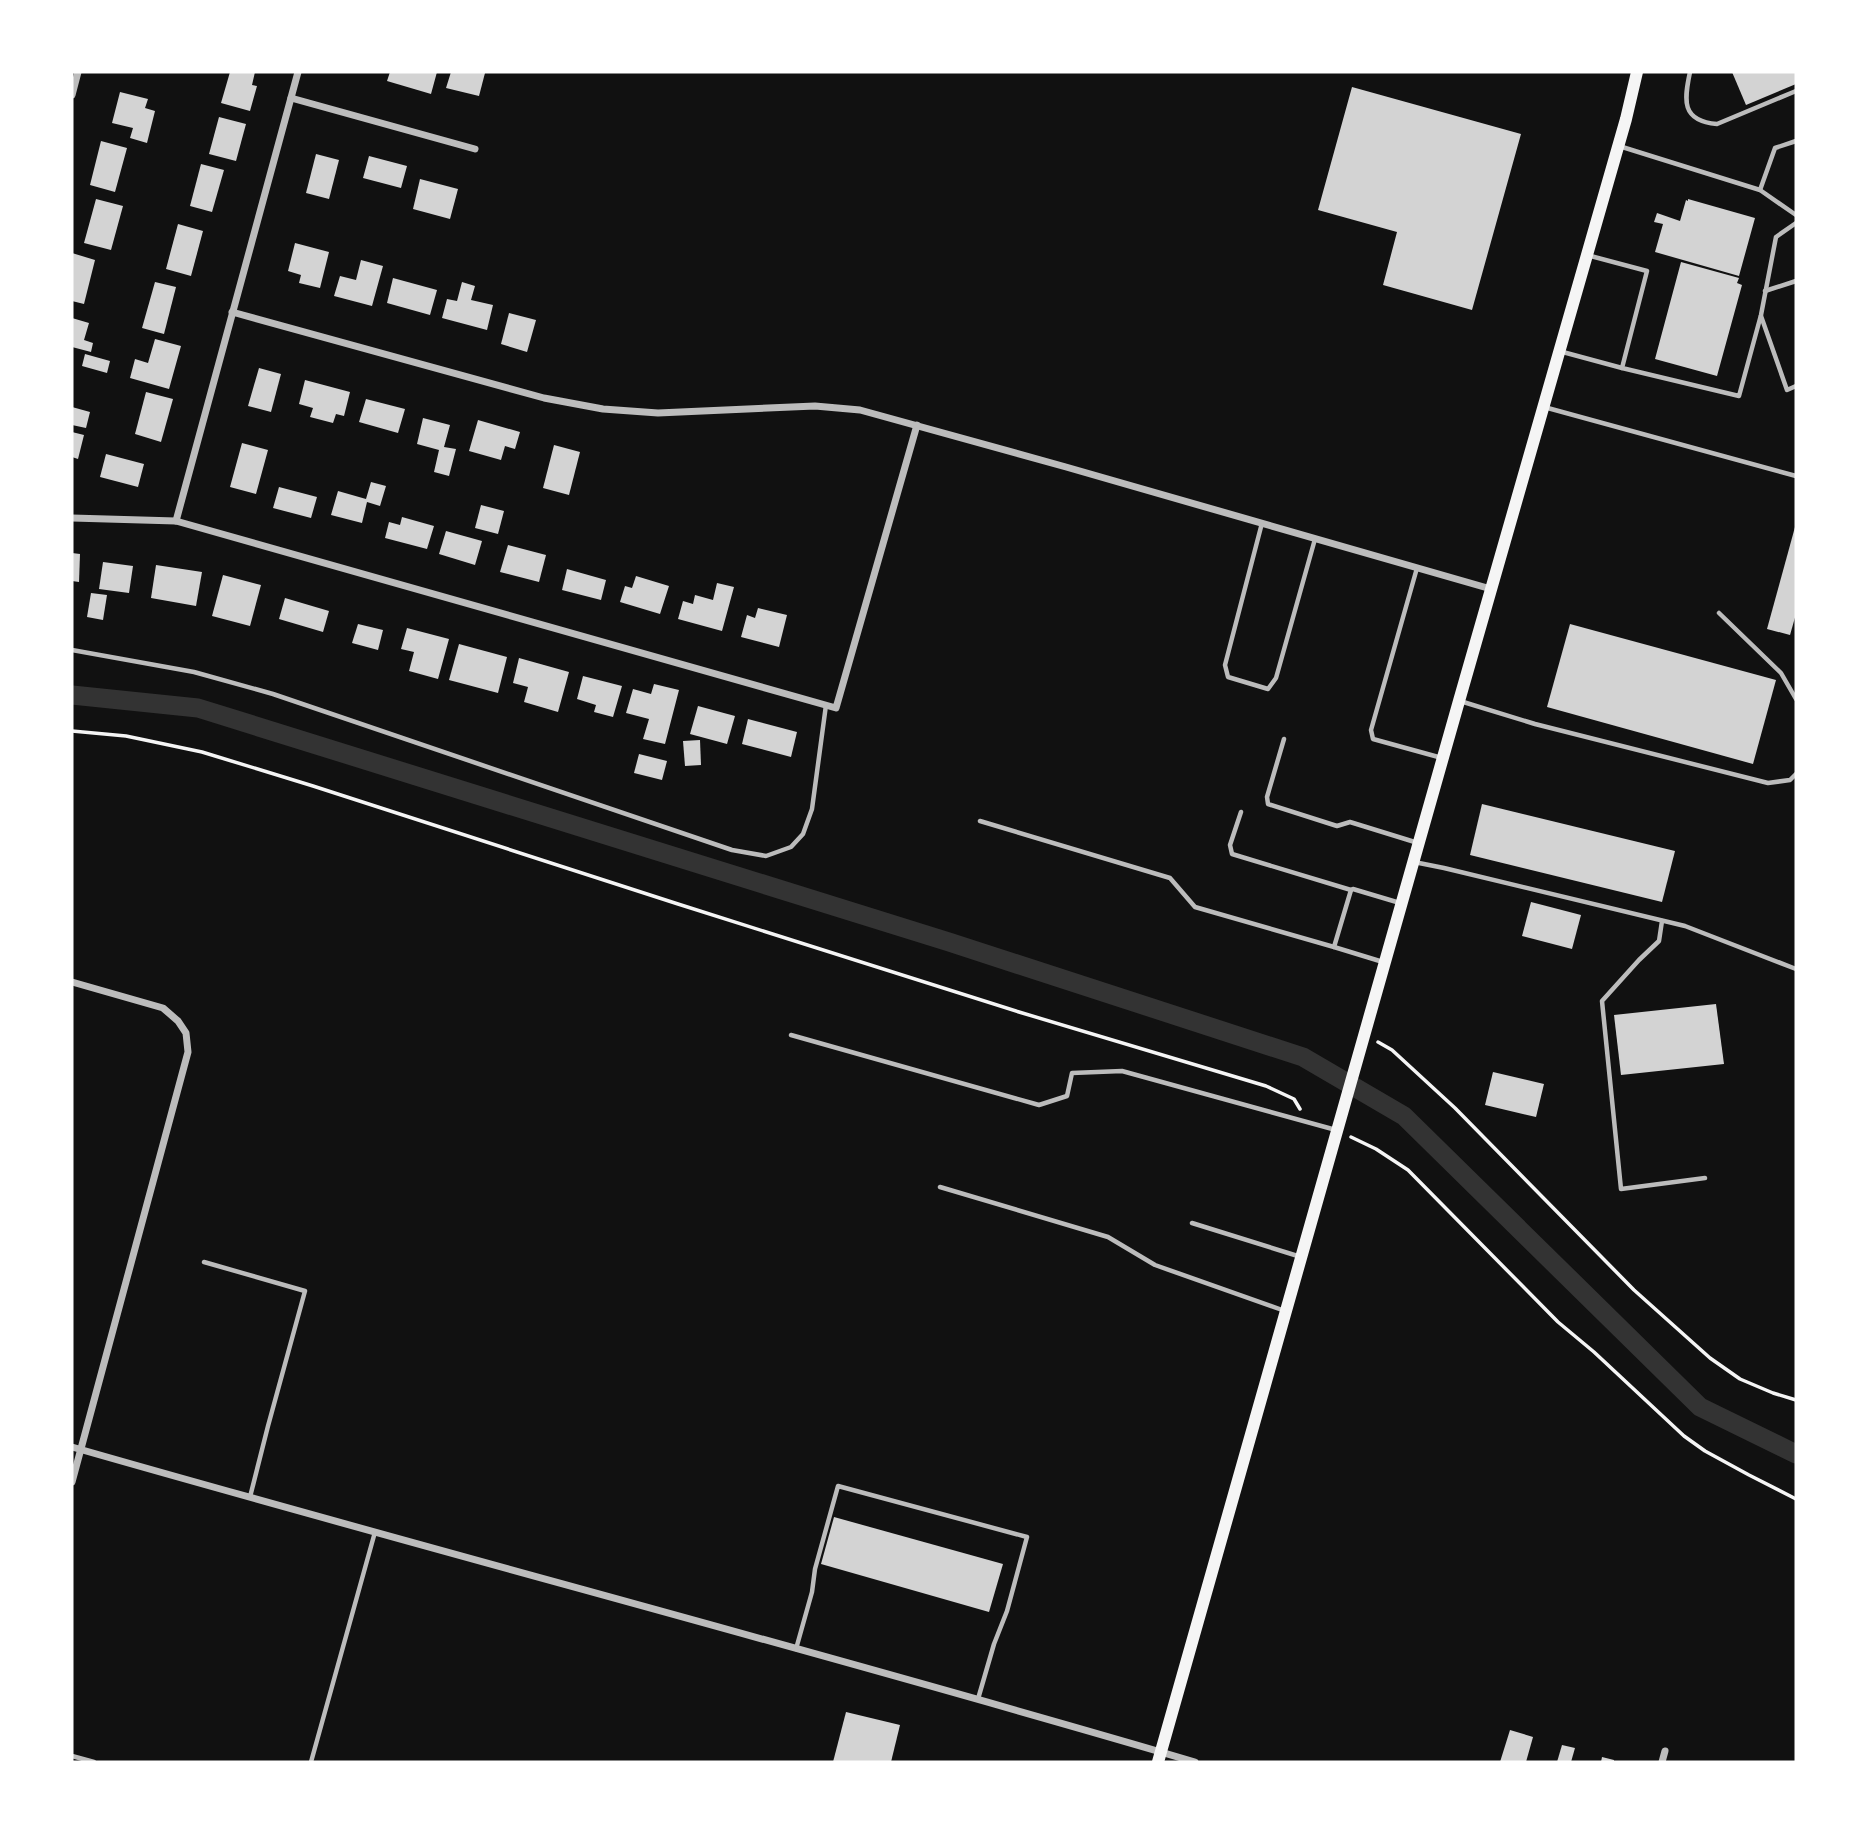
<svg xmlns="http://www.w3.org/2000/svg" width="1868" height="1834" font-family="'Crimson Pro',serif">
<style>
.lines{fill:none;stroke-linecap:round;stroke-linejoin:round}
.canal{stroke:#333;stroke-width:19}
.building{fill:#d3d3d3}
.path{stroke:#f5f5f5;stroke-width:3.5}
.service{stroke:#bcbcbc;stroke-width:4.5}
.minor{stroke:#bcbcbc;stroke-width:7}
.secondary{stroke:#f5f5f5;stroke-width:12}
</style>
<rect width="100%" height="100%" fill="#111"/>
<g class="lines">
<polyline class="canal" points="72,695 198,708 949,942 1303,1057 1404,1116 1700,1407 1796,1454"/>
</g>
<g class="building">
<polygon points="230,72 255,72 252,85 257,86 250,111 221,103"/>
<polygon points="390,72 437,72 431,94 387,81"/>
<polygon points="451,72 485,73 479,96 446,88"/>
<polygon points="1732,72 1796,72 1796,84 1746,105"/>
<polygon points="1352,87 1521,134 1472,310 1383,285 1397,232 1318,210"/>
<polygon points="120,92 148,99 145,108 155,111 147,143 130,138 133,128 112,123"/>
<polygon points="219,117 246,124 236,161 209,154"/>
<polygon points="101,141 127,148 115,192 90,185"/>
<polygon points="316,154 339,160 329,199 306,193"/>
<polygon points="369,156 407,166 401,188 363,178"/>
<polygon points="201,164 224,170 212,212 190,206"/>
<polygon points="420,179 458,189 450,219 413,209"/>
<polygon points="96,199 123,206 111,250 84,243"/>
<polygon points="1688,199 1755,218 1739,276 1655,252 1663,224 1654,222 1657,213 1680,221 1686,200 1688,201"/>
<polygon points="178,224 203,231 191,276 166,269"/>
<polygon points="295,243 329,252 320,288 299,283 301,275 288,271"/>
<polygon points="72,253 95,260 84,304 72,301"/>
<polygon points="361,260 383,266 372,306 334,296 340,276 356,280"/>
<polygon points="1681,262 1739,278 1737,283 1742,285 1717,376 1655,359"/>
<polygon points="393,278 437,290 430,315 387,303"/>
<polygon points="155,282 176,287 164,334 142,328"/>
<polygon points="462,282 475,286 471,300 493,305 487,330 442,318 447,299 457,301"/>
<polygon points="509,313 536,320 527,352 501,344"/>
<polygon points="72,318 89,323 84,340 93,343 91,352 72,347"/>
<polygon points="155,339 181,346 169,389 130,378 135,359 148,363"/>
<polygon points="85,354 110,361 107,373 82,366"/>
<polygon points="259,368 281,374 271,412 248,406"/>
<polygon points="305,380 350,392 344,416 336,414 333,423 310,417 313,408 299,404"/>
<polygon points="146,392 173,399 161,442 135,434"/>
<polygon points="366,399 405,409 398,433 359,422"/>
<polygon points="72,407 90,412 86,428 72,425"/>
<polygon points="423,418 450,425 444,447 456,449 449,476 434,472 439,450 417,444"/>
<polygon points="478,420 520,432 515,449 505,446 501,460 469,451"/>
<polygon points="72,432 84,435 78,459 72,457"/>
<polygon points="242,443 268,450 256,494 230,487"/>
<polygon points="554,445 580,452 569,495 543,488"/>
<polygon points="106,454 144,464 138,487 100,477"/>
<polygon points="371,482 386,486 380,506 367,502 362,523 331,515 338,491 366,499"/>
<polygon points="279,487 317,497 311,518 273,508"/>
<polygon points="481,505 504,511 498,534 475,528"/>
<polygon points="402,517 434,526 427,549 385,538 389,522 400,525"/>
<polygon points="1795,527 1796,614 1790,635 1767,629"/>
<polygon points="446,531 482,541 475,565 439,554"/>
<polygon points="508,545 546,555 539,582 500,572"/>
<polygon points="72,553 80,554 79,582 72,581"/>
<polygon points="103,562 133,566 129,593 99,589"/>
<polygon points="156,565 202,572 196,606 151,598"/>
<polygon points="567,569 606,580 601,600 562,590"/>
<polygon points="223,575 261,585 250,626 212,616"/>
<polygon points="636,576 669,586 660,614 620,602 625,586 632,588"/>
<polygon points="717,583 734,587 722,631 678,619 683,601 693,604 695,595 713,600"/>
<polygon points="91,593 107,595 103,620 87,617"/>
<polygon points="285,598 329,611 323,632 279,619"/>
<polygon points="758,608 787,615 779,647 741,637 747,615 755,618"/>
<polygon points="358,624 383,630 378,650 352,643"/>
<polygon points="1570,624 1776,680 1753,764 1547,707"/>
<polygon points="407,628 449,639 438,679 409,671 414,652 401,649"/>
<polygon points="459,644 507,657 498,693 449,680"/>
<polygon points="519,658 569,672 558,712 524,702 528,687 513,683"/>
<polygon points="583,676 622,686 613,717 594,712 596,705 577,699"/>
<polygon points="654,684 679,690 665,744 643,739 649,719 626,713 633,689 651,694"/>
<polygon points="698,706 735,716 727,744 690,734"/>
<polygon points="748,719 797,732 791,757 742,744"/>
<polygon points="700,740 701,765 685,766 683,741"/>
<polygon points="639,754 667,761 662,780 634,773"/>
<polygon points="1482,804 1675,851 1662,902 1470,855"/>
<polygon points="1531,902 1581,915 1572,949 1522,936"/>
<polygon points="1716,1004 1724,1064 1621,1075 1614,1015"/>
<polygon points="1493,1072 1544,1084 1536,1117 1485,1105"/>
<polygon points="834,1517 1003,1564 989,1612 821,1564"/>
<polygon points="846,1712 900,1725 891,1762 833,1762"/>
<polygon points="1510,1730 1533,1737 1526,1762 1500,1762"/>
<polygon points="1562,1745 1575,1748 1571,1762 1557,1762"/>
<polygon points="1602,1757 1614,1760 1614,1762 1601,1762"/>
</g>
<g class="lines">
<g class="path">
<polyline points="72,731 126,736 202,752 313,786 678,904 1019,1012 1266,1086 1294,1099 1300,1109"/>
<polyline points="1378,1042 1392,1050 1455,1108 1634,1290 1710,1358 1740,1379 1773,1393 1796,1400"/>
<polyline points="1351,1137 1376,1149 1408,1170 1558,1322 1594,1352 1684,1436 1705,1451 1749,1475 1796,1499"/>
</g>
<g class="service">
<path d="M1690,72C1684,100 1681,121 1717,124L1796,91"/>
<polyline points="1619,146 1760,190 1796,215"/>
<polyline points="1760,190 1775,148 1796,141"/>
<polyline points="1587,255 1647,271 1622,368 1739,396 1761,315 1776,237 1796,223"/>
<polyline points="1765,291 1796,281"/>
<polyline points="1761,316 1787,390 1796,386"/>
<polyline points="1559,351 1622,368"/>
<polyline points="1544,407 1796,476"/>
<polyline points="1262,523 1225,665 1228,677 1268,689 1276,678 1315,539"/>
<polyline points="1417,568 1371,730 1373,739 1442,758"/>
<polyline points="1719,613 1781,673 1796,699"/>
<polyline points="72,650 194,672 273,694 732,850 766,856 791,847 803,834 812,809 826,705"/>
<polyline points="1460,701 1535,724 1768,783 1790,780 1796,774"/>
<polyline points="1284,739 1267,797 1268,804 1337,826 1350,822 1418,843"/>
<polyline points="1241,812 1230,845 1232,854 1351,890"/>
<polyline points="980,821 1170,878 1195,907 1334,947"/>
<polyline points="1414,862 1444,868 1685,926 1796,969"/>
<polyline points="1662,921 1659,941 1639,960 1602,1001 1621,1189 1705,1178"/>
<polyline points="1383,962 1334,947 1351,890 1353,889 1400,903"/>
<polyline points="791,1035 1039,1105 1067,1096 1072,1073 1122,1071 1336,1130"/>
<polyline points="940,1187 1108,1237 1155,1265 1285,1311"/>
<polyline points="1192,1223 1301,1257"/>
<polyline points="204,1262 305,1291 268,1426 250,1497"/>
<polyline points="796,1649 812,1592 815,1569 838,1486 1027,1537 1007,1611 994,1644 978,1699"/>
<polyline points="72,1756 94,1762"/>
<polyline points="311,1762 375,1532"/>
</g>
<g class="minor">
<polyline points="72,95 78,72"/>
<polyline points="291,98 475,149"/>
<polyline points="232,312 544,398 603,409 658,413 815,406 860,410 1066,467 1491,589"/>
<polyline points="72,518 176,521 836,708 917,425"/>
<polyline points="176,521 298,72"/>
<polyline points="72,982 163,1008 178,1021 186,1033 188,1052 72,1482"/>
<path d="M72,1447C445,1554 822,1652 1195,1762"/>
<polyline points="1662,1762 1665,1751"/>
</g>
<polyline class="secondary" points="1158,1762 1459,701 1626,119 1637,72"/>
</g>
<rect width="1868" height="1834" fill="none" stroke="#ffffff" stroke-width="147"/>
</svg>
